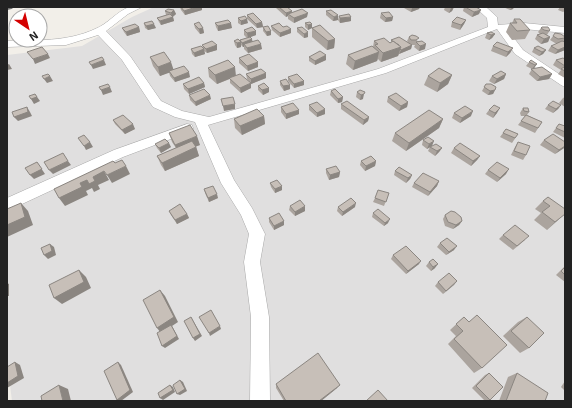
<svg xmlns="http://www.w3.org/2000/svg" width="572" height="408" font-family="'Exo 2',sans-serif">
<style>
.residential{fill:#e0dfdf}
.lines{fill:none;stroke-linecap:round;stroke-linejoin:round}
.minor-casing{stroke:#a9a9a9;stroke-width:1}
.minor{fill:#fff;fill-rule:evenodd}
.rail{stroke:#707070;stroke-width:2;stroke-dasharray:5.5 5.5;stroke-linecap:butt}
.wall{fill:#aba49e}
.shaded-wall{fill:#8b8681}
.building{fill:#c7bfb8;stroke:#8b8681}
</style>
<rect width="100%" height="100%" fill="#f2efe9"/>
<polygon class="residential" points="154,7 565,7 565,401 12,401 7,361 7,55 82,46 132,17"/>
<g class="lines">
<g class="minor-casing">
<g id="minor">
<path d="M129,7H142L128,14L106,31L130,56L161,101L182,111L209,117L378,69L488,27L487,18L475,7H486L497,17L498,25L524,23L565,27V33L524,29L508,30L523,50L565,78V87L561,85L515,54L497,29L386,73L208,125L234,180L252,208L265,234L260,262L269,317L270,401H250L251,317L244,262L249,234L241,215L221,183L195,122L175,117L153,107L122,60L98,35L66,45L7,47V41C37,40 67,42 95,29C108,24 116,12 129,7Z"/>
<polygon points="187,124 192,125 193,128 192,131 123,157 7,211 7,198 114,150"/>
</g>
</g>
<use href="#minor" class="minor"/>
<polyline class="rail" points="7,9 15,7"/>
</g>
<g class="wall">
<polygon points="180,7 202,7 202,10 185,15 181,10"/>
<polygon points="276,7 287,7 292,13 307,17 294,23 288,19 288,16 286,17 276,8"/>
<polygon points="404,7 420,7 419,9 411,12 404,8"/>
<polygon points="445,7 454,7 452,11 449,13 444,10"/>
<polygon points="464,7 479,14 472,17 463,11"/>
<polygon points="503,7 514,7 513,9 510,10"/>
<polygon points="560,7 565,7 565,11 563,12 558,10"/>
<polygon points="174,10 176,14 173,17 174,21 161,25 159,22 157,18 166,15 165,11"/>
<polygon points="326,11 338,20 333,21 326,15"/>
<polygon points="381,13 393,17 392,21 385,22 380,18"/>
<polygon points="247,15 262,22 263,27 257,28 247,19"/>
<polygon points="339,16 351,21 340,23 338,20"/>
<polygon points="238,18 248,23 241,25 238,23"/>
<polygon points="514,19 530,30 525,39 512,40 506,32 510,23 512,23"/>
<polygon points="466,20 464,24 460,30 451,27 452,22"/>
<polygon points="144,23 156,28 148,30 145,28"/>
<polygon points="215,23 232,28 218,31 216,27"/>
<polygon points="305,23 312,24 312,28 308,30 305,27"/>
<polygon points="194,24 203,28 204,33 200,34 195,28"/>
<polygon points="271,26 283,27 291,29 291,33 280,37 272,30"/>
<polygon points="139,27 140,32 127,36 124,32 122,28"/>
<polygon points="263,27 271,31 271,35 267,36 263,31"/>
<polygon points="297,28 308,37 304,38 297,32"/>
<polygon points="312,28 335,39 334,48 327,50 312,37"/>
<polygon points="541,28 550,30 547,35 550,37 548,42 541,44 535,39 537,35 540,34 538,32"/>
<polygon points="244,30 256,31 256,35 250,37 252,41 262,49 248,53 244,49 244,47 243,47 241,45 241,47 237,48 235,45 234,41 240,42 240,40 247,38 244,35"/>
<polygon points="487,33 495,34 492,38 489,40 485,38"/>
<polygon points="412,35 425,49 419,51 414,47 415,45 412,45 411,49 399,54 398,56 381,62 378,59 377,61 353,70 346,64 348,55 373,47 374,41 390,43 391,42 391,40 408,42 407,41 409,37"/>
<polygon points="553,36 565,37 565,40 564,42 565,42 565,50 555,54 548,51 551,46 558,43 555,43 550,40"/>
<polygon points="202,45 217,50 207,53 204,51 205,54 195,57 192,54 191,49 203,48"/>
<polygon points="493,46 513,48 510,53 506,57 491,51"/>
<polygon points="534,48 546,50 543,54 539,56 532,52"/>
<polygon points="150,57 174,70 190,77 175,82 170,76 169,72 160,76 153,66"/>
<polygon points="309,57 326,60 315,65 309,61"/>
<polygon points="239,58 258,62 258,67 248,71 239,63"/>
<polygon points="565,59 565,78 558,74 561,70 553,65 556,60"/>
<polygon points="529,62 537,64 534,68 532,69 552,74 549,79 537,81 529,74 532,69 526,66"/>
<polygon points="208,68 236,75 251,88 241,93 230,83 230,79 217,84 209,77"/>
<polygon points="246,74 266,78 251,84 247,79"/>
<polygon points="506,74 504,79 494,84 489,81 492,76"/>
<polygon points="452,75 448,84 437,92 424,85 428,76"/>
<polygon points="288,77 304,81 304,85 294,88 288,81"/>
<polygon points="280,81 290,85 290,89 284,91 280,85"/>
<polygon points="204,83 205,87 189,94 184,89 183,84"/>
<polygon points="486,84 495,90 493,94 488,95 482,91"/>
<polygon points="258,86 269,88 269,92 263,95 258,90"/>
<polygon points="360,90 363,99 360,100 356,97 357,92"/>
<polygon points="331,91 343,97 342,102 338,103 330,95"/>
<polygon points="189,95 211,99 196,106 190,100"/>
<polygon points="388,97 408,102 407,107 399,111 387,102"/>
<polygon points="565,97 565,107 559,103 563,98"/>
<polygon points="341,104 369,117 368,121 363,125 341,109"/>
<polygon points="309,105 325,109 325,114 317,117 309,110"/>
<polygon points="548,105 561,105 558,109 553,113 545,109"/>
<polygon points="281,107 299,114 286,119 281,112"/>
<polygon points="523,108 529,112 527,115 542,122 535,133 518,125 525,116 521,116 520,113"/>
<polygon points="489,110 497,113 493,118 486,114"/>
<polygon points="454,113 471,116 460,123 452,118"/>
<polygon points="264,116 265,124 242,135 235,128 234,119"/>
<polygon points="443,119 439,128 406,151 392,141 395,133"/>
<polygon points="113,120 135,129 125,134 115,124"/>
<polygon points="559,124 565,126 565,138 553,132"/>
<polygon points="506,129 518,134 512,143 500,137"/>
<polygon points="169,133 200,145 196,146 199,156 165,171 161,165 157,156 176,148 172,142"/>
<polygon points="423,140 432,146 427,149 422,145"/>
<polygon points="544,140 564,148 555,154 540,145"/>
<polygon points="518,142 526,155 523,160 511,155 515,147"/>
<polygon points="155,144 171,147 161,153 157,148"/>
<polygon points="430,147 442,148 439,152 435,156 428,151"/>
<polygon points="454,148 480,156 477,160 471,166 451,153"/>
<polygon points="361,161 376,161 375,166 365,171 360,165"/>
<polygon points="326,169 340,172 339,177 329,180 326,173"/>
<polygon points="488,170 506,174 497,182 485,174"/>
<polygon points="395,171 412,175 410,179 406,183 394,175"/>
<polygon points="439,181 437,186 428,196 412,187 414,183"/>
<polygon points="270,183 282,190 275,193 271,187"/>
<polygon points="204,189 218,198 209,202 205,193"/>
<polygon points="389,193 384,206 373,202 375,198"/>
<polygon points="548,197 559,219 547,230 534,220 541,213 535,209 543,201"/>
<polygon points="290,206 305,211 295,216 289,210"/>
<polygon points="338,207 355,207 342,216 337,211"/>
<polygon points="169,211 187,214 189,218 177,224 171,215"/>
<polygon points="373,213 388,223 384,226 372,217"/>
<polygon points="445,215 462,221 459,225 453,229 445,226 443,219"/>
<polygon points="269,218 284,221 284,225 274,230 269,222"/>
<polygon points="503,235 525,240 513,250 499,239"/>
<polygon points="440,243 454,250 446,255 437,247"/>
<polygon points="393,255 419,264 406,274 391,259"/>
<polygon points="429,262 435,268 431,271 426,266"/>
<polygon points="565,266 565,282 556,275"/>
<polygon points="457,281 443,294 435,286 438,282"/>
<polygon points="464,317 482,368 474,373 448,344 456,336 450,330"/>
<polygon points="527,317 529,348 520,353 503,336 518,322"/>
<polygon points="489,373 490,400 485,401 472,388 485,375"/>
<polygon points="517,373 545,401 499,401 508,377"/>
<polygon points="565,381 565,391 561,387"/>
<polygon points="276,384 337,388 321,401 284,401 276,388"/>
</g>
<g class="shaded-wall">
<polygon points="196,7 202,7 202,10 185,15 184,11"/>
<polygon points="413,7 420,7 419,9 411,12 412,8"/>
<polygon points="454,7 452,11 449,13 451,8"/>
<polygon points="512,7 514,7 513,9 510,10"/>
<polygon points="174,10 176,14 172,17 171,13"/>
<polygon points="481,10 479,14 472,17 474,12"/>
<polygon points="292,11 292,16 288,14 288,16 286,17 286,13"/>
<polygon points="308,13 307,17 294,23 294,18"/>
<polygon points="338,15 338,20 333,21 334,17"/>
<polygon points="173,17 174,21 161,25 160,21"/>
<polygon points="351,17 351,21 340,23 340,18"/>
<polygon points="393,17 392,21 385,22 386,18"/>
<polygon points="247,19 248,23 241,25 241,21"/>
<polygon points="466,20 464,24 460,30 461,25"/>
<polygon points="262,22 263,27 257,28 256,24"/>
<polygon points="231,23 232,28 218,31 218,26"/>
<polygon points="154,24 156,28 148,30 146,26"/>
<polygon points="312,24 312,28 308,30 308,25"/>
<polygon points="139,27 140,32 127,36 126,32"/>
<polygon points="203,28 204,33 200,34 199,29"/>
<polygon points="291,29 291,33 280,37 280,33"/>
<polygon points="256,31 256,35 248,38 247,33"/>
<polygon points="271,31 271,35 267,36 266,32"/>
<polygon points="308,32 308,37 304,38 304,34"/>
<polygon points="495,34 492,38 489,40 491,35"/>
<polygon points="550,37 548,42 541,44 544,39"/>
<polygon points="252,39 253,44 244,44 244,47 243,47 242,43"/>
<polygon points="335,39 334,48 327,50 328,41"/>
<polygon points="241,42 241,47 237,48 237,43"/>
<polygon points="261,44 262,49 248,53 247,48"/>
<polygon points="426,44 425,49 419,51 420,46"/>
<polygon points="217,45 217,50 207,53 206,49"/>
<polygon points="412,45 411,49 399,54 401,50"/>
<polygon points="401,47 398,56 381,62 383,53"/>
<polygon points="565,47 565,50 555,54 558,50"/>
<polygon points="513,48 510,53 506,57 508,52"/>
<polygon points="204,49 205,54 195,57 194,53"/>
<polygon points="546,50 543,54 539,56 542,52"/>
<polygon points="379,52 377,61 353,70 355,61"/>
<polygon points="48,54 50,58 35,64 33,59"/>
<polygon points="326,55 326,60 315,65 315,61"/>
<polygon points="104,60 106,65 93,69 91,65"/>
<polygon points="171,62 174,71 160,76 158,67"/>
<polygon points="258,62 258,67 248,71 247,66"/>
<polygon points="9,64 12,69 7,70 7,65"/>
<polygon points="537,64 534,68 532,69 535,65"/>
<polygon points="235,67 236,76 217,84 215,75"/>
<polygon points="189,72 190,77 175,82 174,78"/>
<polygon points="266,73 266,78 251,84 251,79"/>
<polygon points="506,74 504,79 494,84 497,79"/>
<polygon points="552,74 549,79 537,81 540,77"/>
<polygon points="452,75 448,84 437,92 440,83"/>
<polygon points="50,76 53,81 47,83 44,79"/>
<polygon points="304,81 304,85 294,88 294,84"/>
<polygon points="204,83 205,87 189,94 188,89"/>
<polygon points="251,83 251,88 241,93 240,88"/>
<polygon points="290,85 290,89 284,91 283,86"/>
<polygon points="110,87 112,92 103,95 101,90"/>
<polygon points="269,88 269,92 263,95 262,90"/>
<polygon points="495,90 493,94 488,95 490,91"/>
<polygon points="35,94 40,101 34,104 31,99"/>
<polygon points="364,94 363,99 360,100 361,95"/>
<polygon points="210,95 211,99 196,106 195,102"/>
<polygon points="343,97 342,102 338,103 338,99"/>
<polygon points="408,102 407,107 399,111 401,106"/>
<polygon points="235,104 235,109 224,111 223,106"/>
<polygon points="561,105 558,109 553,113 556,109"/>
<polygon points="27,107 30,112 32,116 18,121 14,117"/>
<polygon points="500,108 497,113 493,118 495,113"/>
<polygon points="325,109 325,114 317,117 317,113"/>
<polygon points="299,110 299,114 286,119 286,114"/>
<polygon points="473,111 471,116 460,123 462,118"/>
<polygon points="264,116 265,124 242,135 240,126"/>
<polygon points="369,117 368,121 363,125 364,120"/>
<polygon points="443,119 439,128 406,151 409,143"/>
<polygon points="133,124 135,129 125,134 122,130"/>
<polygon points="197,136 200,145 178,153 175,145"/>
<polygon points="434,141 432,146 427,149 429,144"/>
<polygon points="90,142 93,147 86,150 84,146"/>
<polygon points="169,143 171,147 161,153 159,148"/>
<polygon points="565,146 564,148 555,154 559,150"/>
<polygon points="196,147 199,156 165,171 162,163"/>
<polygon points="442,148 439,152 435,156 437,151"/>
<polygon points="480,156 477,160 471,166 473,161"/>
<polygon points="68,161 71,165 53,174 49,170"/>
<polygon points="376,161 375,166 365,171 366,166"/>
<polygon points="37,162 45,174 34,179 30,175"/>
<polygon points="126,166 130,174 112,183 107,175"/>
<polygon points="509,169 506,174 497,182 500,178"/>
<polygon points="104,171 109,180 98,185 100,189 94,192 92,188 86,191 88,195 65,206 59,198 80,183"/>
<polygon points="340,172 339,177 329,180 330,175"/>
<polygon points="412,175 410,179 406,183 408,178"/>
<polygon points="439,181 437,186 428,196 430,192"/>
<polygon points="282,186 282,190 275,193 275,189"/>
<polygon points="217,194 218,198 209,202 208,198"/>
<polygon points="21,203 28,211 33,225 7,237 7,225"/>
<polygon points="356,203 355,207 342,216 343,212"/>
<polygon points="305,206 305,211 295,216 295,212"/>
<polygon points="187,214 189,218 177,224 175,220"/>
<polygon points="565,214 559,219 547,230 555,222"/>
<polygon points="390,219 388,223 384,226 385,223"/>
<polygon points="284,221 284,225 274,230 274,226"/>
<polygon points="462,221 459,225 453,229 456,225"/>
<polygon points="50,244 54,247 56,255 48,259 44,255"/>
<polygon points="457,246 454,250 446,255 449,252"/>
<polygon points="421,261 419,264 406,274 408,271"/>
<polygon points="438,264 435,268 431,271 433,267"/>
<polygon points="79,270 86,277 91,288 62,304 54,298"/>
<polygon points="457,281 454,285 443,294 446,291"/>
<polygon points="7,283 9,284 9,296 7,296"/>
<polygon points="160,290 165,296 178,322 172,326 179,339 165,348 162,346 161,333 157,328"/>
<polygon points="191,317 202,336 195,341 193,338"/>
<polygon points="220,326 221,329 210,336 209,333"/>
<polygon points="15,362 20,365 24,378 7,388 7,383"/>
<polygon points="118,362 121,365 133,392 121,401 117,400"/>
<polygon points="180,380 183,382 187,391 180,395 177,394"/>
<polygon points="59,385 68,389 71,401 63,401"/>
<polygon points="170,385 173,387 175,392 163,400 160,398"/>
<polygon points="340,385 337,388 321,401 319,401"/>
</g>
<g class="building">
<polygon points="181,7 196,7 184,11"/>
<polygon points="279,7 287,7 292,11 286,13"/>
<polygon points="465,7 476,7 481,10 474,12"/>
<polygon points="168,9 174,10 171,13 165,11"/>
<polygon points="302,9 308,13 294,18 288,14"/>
<polygon points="331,10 338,15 334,17 326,11"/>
<polygon points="389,12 393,17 386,18 381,13"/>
<polygon points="253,13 262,22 256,24 247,15"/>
<polygon points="170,14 173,17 160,21 157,18"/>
<polygon points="349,14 351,17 340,18 339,16"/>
<polygon points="245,16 247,19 241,21 238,18"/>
<polygon points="457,17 466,20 461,25 452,22"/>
<polygon points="514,19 520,19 530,30 517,31 510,23 517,23"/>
<polygon points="228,20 231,23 218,26 215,23"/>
<polygon points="152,21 154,24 146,26 144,23"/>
<polygon points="199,22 203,28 199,29 194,24"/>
<polygon points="310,22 312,24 308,25 305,23"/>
<polygon points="279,23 283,27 287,26 291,29 280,33 271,26"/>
<polygon points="135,24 139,27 126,32 122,28"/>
<polygon points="320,25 335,39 328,41 312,28"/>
<polygon points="268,26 271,31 266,32 263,27"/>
<polygon points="252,27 256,31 247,33 244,30"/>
<polygon points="302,27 308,32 304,34 297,28"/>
<polygon points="542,27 548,27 550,30 549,31 544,30 541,28"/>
<polygon points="491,32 495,34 491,35 487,33"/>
<polygon points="543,33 550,37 544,39 537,35"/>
<polygon points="555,33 561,34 565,37 565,38 558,39 553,36"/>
<polygon points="412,35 416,36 419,38 416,40 411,40 409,37"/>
<polygon points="250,37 252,39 242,43 240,40"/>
<polygon points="399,37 412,45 401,50 400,49 401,47 398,45 399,45 391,40"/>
<polygon points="384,38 390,43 393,41 401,47 383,53 375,45 378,44 374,41"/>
<polygon points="238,39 241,42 237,43 234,41"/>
<polygon points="258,40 261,44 247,48 244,44"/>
<polygon points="212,41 217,45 206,49 202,45"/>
<polygon points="422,41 426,44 420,46 416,42"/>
<polygon points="562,41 565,42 565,47 558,50 551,46"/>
<polygon points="497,42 513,48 508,52 493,46"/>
<polygon points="201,46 204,49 194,53 191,49"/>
<polygon points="372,46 379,52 355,61 348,55"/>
<polygon points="538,46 546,50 542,52 534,48"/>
<polygon points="42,47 48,54 33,59 27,52"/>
<polygon points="320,51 326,55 315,61 309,57"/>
<polygon points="164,52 171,62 158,67 150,57"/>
<polygon points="249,54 258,62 247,66 239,58"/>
<polygon points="102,57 104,60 91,65 89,62"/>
<polygon points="563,58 565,59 565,66 556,60"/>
<polygon points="228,60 235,67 215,75 208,68"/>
<polygon points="531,60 537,64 535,65 529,62"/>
<polygon points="184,66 189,72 174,78 169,71"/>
<polygon points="542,67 552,74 540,77 531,69"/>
<polygon points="564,67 565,67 565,71 561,69"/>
<polygon points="439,68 452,75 440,83 428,76"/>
<polygon points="261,69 266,73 251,79 246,74"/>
<polygon points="501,71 506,74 497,79 492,76"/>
<polygon points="48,74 50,76 44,79 42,76"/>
<polygon points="240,74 251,83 240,88 229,78"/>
<polygon points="297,74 304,81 294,84 288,77"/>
<polygon points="199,77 204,83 188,89 183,84"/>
<polygon points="286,79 290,85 283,86 280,81"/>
<polygon points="264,83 269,88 262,90 258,86"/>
<polygon points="108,84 110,87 101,90 99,87"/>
<polygon points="486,84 491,84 496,87 495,90 490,91 484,87"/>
<polygon points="204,89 210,95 195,102 189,95"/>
<polygon points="335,89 343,97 338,99 331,91"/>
<polygon points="360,90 365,92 364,94 361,95 357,92"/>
<polygon points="396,93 408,102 401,106 388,97"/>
<polygon points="35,94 37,97 31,99 29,96"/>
<polygon points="233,97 235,104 223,106 221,99"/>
<polygon points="347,101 369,117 364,120 341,104"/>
<polygon points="553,101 561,105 556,109 548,105"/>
<polygon points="317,102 325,109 317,113 309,105"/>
<polygon points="293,103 299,110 286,114 281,107"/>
<polygon points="494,105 500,108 495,113 489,110"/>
<polygon points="465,106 473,111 462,118 454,113"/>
<polygon points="27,107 28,112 14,117 12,112"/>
<polygon points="523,108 528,108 529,112 524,111"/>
<polygon points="257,109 264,116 240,126 234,119"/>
<polygon points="429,110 443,119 409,143 395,133"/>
<polygon points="123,115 133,124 122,130 113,120"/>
<polygon points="526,115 542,122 538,128 521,121"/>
<polygon points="559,124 565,126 565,132 556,128"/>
<polygon points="190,125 197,136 175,145 169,133"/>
<polygon points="506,129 518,134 515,138 503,133"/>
<polygon points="553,134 565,142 565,146 559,150 544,140"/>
<polygon points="84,135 90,142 84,146 78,138"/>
<polygon points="428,137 434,141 429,144 423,140"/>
<polygon points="165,139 169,143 159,148 155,144"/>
<polygon points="192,141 196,147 162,163 157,156"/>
<polygon points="518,142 530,146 526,155 514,151"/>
<polygon points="460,143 480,156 473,161 454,148"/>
<polygon points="436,144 442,148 437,151 430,147"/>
<polygon points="63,153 68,161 49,170 44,162"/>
<polygon points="371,156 376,161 366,166 361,161"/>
<polygon points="122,160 126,166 107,175 104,171 93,177 95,181 89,184 87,180 80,183 82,187 59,198 54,189 113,161 115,163"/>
<polygon points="37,162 42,169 30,175 25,168"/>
<polygon points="497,162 509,169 500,178 488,170"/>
<polygon points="336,166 340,172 330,175 326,169"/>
<polygon points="399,167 412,175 408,178 395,171"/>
<polygon points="423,173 439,181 430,192 414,183"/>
<polygon points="277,180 282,186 275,189 270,183"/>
<polygon points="213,186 217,194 208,198 204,189"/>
<polygon points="378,190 389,193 386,202 375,198"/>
<polygon points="548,197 565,209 565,214 555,222 542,212 550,206 543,201"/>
<polygon points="351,198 356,203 343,212 338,207"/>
<polygon points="300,200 305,206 295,212 290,206"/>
<polygon points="21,203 25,217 7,225 7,209"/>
<polygon points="180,204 187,214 175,220 169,211"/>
<polygon points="378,209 390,219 385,223 373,213"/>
<polygon points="451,211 455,212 461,217 462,221 456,225 448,222 445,215"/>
<polygon points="279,213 284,221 274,226 269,218"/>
<polygon points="515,225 529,236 517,246 503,235"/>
<polygon points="447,238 457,246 449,252 440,243"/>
<polygon points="50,244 52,251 44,255 41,248"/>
<polygon points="406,246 421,261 408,271 393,255"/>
<polygon points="433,259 438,264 433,267 429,262"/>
<polygon points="565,267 565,275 561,271"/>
<polygon points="79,270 84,282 54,298 49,285"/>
<polygon points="449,273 457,281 446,291 438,282"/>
<polygon points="160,290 174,317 157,328 143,300"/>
<polygon points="211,310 220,326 209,333 199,317"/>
<polygon points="477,315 507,345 482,368 454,339 463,331 456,324 464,317 469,322"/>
<polygon points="191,317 200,334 193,338 184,321"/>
<polygon points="527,317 544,333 529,348 511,331"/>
<polygon points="171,325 177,336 162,346 157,333"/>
<polygon points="318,353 340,385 319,401 286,401 276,384"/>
<polygon points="15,362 18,376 7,383 7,367"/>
<polygon points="118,362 130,390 117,400 104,371"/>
<polygon points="489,373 503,387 490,400 476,386"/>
<polygon points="517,373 548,393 545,401 506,401"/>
<polygon points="180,380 185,389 177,394 173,385"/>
<polygon points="59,385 63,401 42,401 41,396"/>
<polygon points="170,385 173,390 160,398 158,393"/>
<polygon points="378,390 388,401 366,401"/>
</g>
<rect width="572" height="408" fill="none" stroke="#222222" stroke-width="16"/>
<g transform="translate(28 28) rotate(145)"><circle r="19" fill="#ffffff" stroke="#a7a7a7"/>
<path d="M0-3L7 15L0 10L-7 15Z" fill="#d40000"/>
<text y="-6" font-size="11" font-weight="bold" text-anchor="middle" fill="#222222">N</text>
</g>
</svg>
